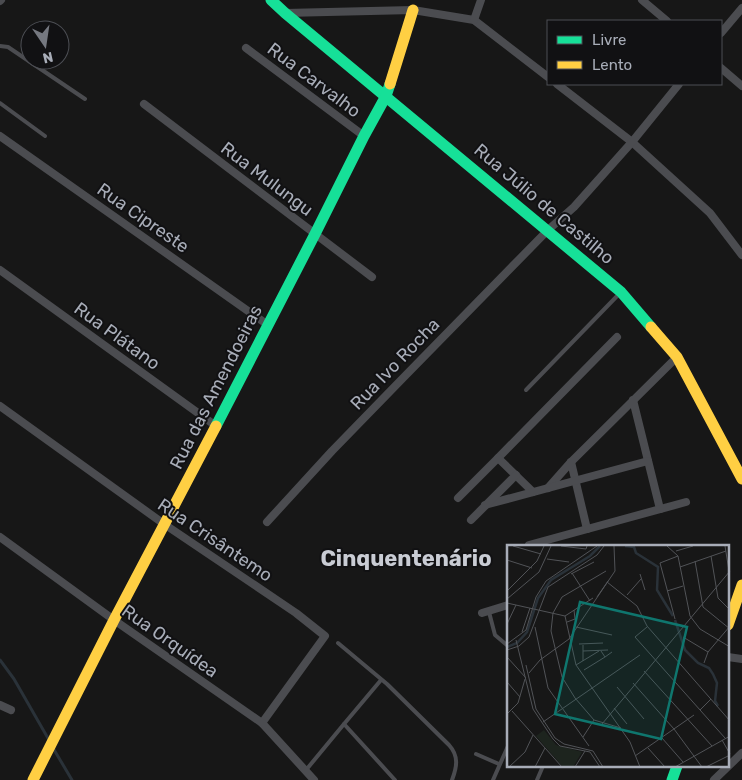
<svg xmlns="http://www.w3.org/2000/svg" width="742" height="780" font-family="Rubik,sans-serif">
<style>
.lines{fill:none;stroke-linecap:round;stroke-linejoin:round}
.stream{stroke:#2a3239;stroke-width:3}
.lane{stroke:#4b4c50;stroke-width:4}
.street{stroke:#4b4c50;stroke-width:8}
.fast{stroke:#16e098;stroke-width:11}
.slow{stroke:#ffcf43;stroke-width:11}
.labels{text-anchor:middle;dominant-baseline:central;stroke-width:4;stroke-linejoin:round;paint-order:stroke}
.street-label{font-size:18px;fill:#a8adb8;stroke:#111113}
.district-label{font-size:22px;font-weight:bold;fill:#c9ccd4;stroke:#111113}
.inset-river{fill:none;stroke:#2a3239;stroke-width:2.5}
.inset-road{fill:none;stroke:#515357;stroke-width:1}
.view{fill:#0f766e;fill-opacity:0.15;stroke:#0f766e;stroke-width:2.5}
.inset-edge{fill:none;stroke:#a8adb8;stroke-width:2.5}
</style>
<rect width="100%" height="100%" fill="#171717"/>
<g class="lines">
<g class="stream">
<polyline points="0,660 14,679 49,740"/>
<polyline points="53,748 72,780"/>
</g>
<g class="lane">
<polyline points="0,46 8,47 85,99"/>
<polyline points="0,103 45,136"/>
<polyline points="526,390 620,293"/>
<polyline points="489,612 495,635 508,646"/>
<path d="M338,643L387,684L449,745C459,756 457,767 452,780"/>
<polyline points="381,680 344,724 395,780"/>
<polyline points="476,754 499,764"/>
<polyline points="306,770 344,724"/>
<polyline points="493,780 508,746"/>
<polyline points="537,780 543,766"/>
</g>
<g class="street">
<polyline points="642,0 667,21"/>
<polyline points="0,1 1,0"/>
<polyline points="285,13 413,10 474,20 548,77"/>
<polyline points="474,20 481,0"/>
<polyline points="721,33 742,8"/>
<polyline points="246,48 364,136"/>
<polyline points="721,68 742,86"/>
<polyline points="557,84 632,142 710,213 742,255"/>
<polyline points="144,104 372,277"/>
<polyline points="0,136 268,325"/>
<polyline points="0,270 216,426"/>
<polyline points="633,400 660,509"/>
<polyline points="0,406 164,524 296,613 325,636 262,723"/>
<polyline points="498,458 617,337"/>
<polyline points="571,462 587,529"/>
<polyline points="548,488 571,462 677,357"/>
<polyline points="458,498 498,458 533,492"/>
<polyline points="485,505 648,461"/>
<polyline points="471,520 516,475"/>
<polyline points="267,522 332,451 404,377 548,230 574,207 632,142 679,84"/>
<polyline points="0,537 114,620 262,723 314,780"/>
<polyline points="529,545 686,502"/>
<polyline points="482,613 508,605"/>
<polyline points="728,657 742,659"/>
<polyline points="0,705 11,710"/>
<polyline points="714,780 742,753"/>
</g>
<g class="fast">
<polyline points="271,0 285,13 621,292 651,327"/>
<polyline points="216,426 315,234 364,136 386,96 390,84"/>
<polyline points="672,780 677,766"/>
</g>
<g class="slow">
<polyline points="390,84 413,10"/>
<polyline points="651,327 677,357 742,479"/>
<polyline points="728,625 742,585"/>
<polyline points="33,780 114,620 216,426"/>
</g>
</g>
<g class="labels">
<g class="street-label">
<text transform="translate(314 80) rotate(37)">Rua Carvalho</text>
<text transform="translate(267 179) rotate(37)">Rua Mulungu</text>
<text transform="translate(544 204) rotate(40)">Rua Júlio de Castilho</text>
<text transform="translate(143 218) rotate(35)">Rua Cipreste</text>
<text transform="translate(117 336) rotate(36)">Rua Plátano</text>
<text transform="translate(395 364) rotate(-46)">Rua Ivo Rocha</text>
<text transform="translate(216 387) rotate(-63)">Rua das Amendoeiras</text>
<text transform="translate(215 540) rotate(34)">Rua Crisântemo</text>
<text transform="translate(170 641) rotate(35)">Rua Orquídea</text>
</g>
<g class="district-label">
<text x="406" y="558">Cinquentenário</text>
</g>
</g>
<g transform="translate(507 545)">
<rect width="222" height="222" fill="#171717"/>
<path d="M37,185L49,200L75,207L66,222H56L29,191Z" fill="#1d241e"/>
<path class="inset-river" d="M118,1L127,2L129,8L151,22L150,45L166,71M168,75L178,105L191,118L202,123L206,129L210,138L208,156L211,161M0,102L10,98L20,87L31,53L44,35L83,11L93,1"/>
<path class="inset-road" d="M6,1L34,9M54,1L79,4L80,1M160,1L171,11L183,71L193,84L223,102M218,1L222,26M169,6L186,1M204,11L211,53L223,65M40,14L62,17M0,15L25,23M188,16L196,62L223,84M173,22L219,6M99,26L55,52L46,68L44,86L55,132L68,153L87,175L114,183M65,28L83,56M64,29L87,17M133,29L138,45M100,37L130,61L140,81L223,176M0,46L30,16L37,1M160,46L176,41M120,50L134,34M90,52L101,36M0,54L32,27L44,1M0,58L58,71M58,71L69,120L123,197L133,222M58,71L86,53M168,74L153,18L171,11M60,77L68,74L67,65M0,79L9,60M28,82L41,143L82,201M69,82L105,90M140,82L128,92L218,193M15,87L23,63M176,92L201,107M9,95L26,164L46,194L53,201L83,207L93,222M0,99L19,85L29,52L39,36L90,1M72,99L96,98M76,100V116M0,105L12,101L22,92L41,42L90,10L97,1M76,106L101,105M94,106L98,112L105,107M0,112L19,133M197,118L201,107L223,81M19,120L29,164L48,193L57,199L86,206L96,222M69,120L92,106M77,125L98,112M137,126L205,201M22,128L33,115L62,94L108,26L107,1M0,137L13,152M126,138L167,184L195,222M110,142L137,174M107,163L120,179M193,165L204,154M5,166L55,222M0,169L11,158L18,134M36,177L133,110M95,179L223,26M76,192L87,175M155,193L176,217M215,195L223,209M141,203L158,222M128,211L187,170M2,222L18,207L26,190M28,222L38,203M68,222L78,206M168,222L223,191M199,222L223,210"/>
<path class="view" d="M73,57L180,82L154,194L48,169Z"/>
<rect width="222" height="222" class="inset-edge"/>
</g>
<rect x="547" y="20" width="175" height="65" fill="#111113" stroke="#4d4f55"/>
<rect x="557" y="36" width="25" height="8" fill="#16e098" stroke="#4d4f55"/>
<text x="592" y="45" font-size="15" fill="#a8adb8">Livre</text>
<rect x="557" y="61" width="25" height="8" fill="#ffcf43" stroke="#4d4f55"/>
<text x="592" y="70" font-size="15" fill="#a8adb8">Lento</text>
<g transform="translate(45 45) rotate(167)"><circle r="24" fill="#111113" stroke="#4d4f55"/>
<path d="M0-4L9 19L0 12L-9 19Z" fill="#757880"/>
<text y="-8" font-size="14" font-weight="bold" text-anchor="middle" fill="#a8adb8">N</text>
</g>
</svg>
